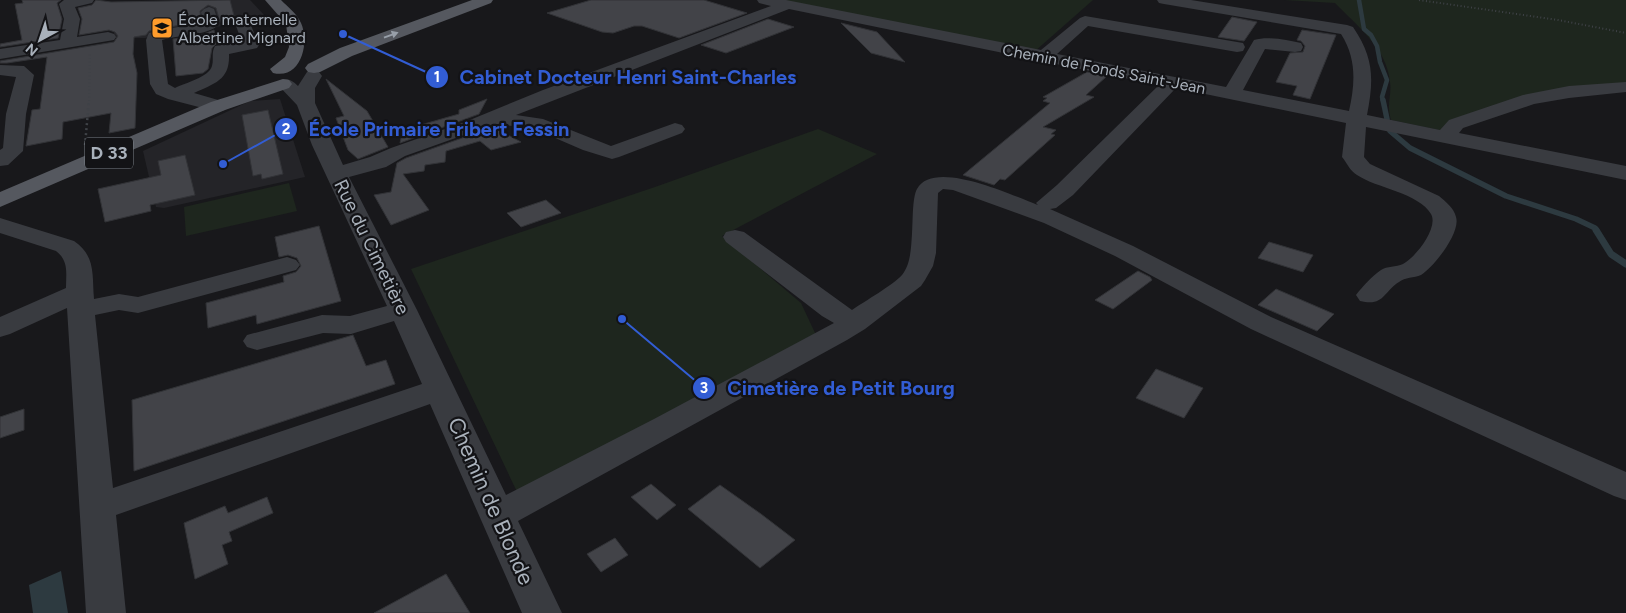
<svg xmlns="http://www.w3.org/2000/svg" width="1626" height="613" font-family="Figtree,sans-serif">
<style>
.built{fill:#242428}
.green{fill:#1e261e}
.water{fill:#2d3a40}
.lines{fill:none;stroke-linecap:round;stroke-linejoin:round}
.stream-far2{stroke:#2d3a40;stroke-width:4.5}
.stream-far1{stroke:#2d3a40;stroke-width:5.5}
.stream{stroke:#2d3a40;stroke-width:7}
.building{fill:#424348;stroke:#323337}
.path-far1{stroke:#3f4247;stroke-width:2;stroke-dasharray:1 2.5;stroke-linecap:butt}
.path{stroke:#3f4247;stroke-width:2.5;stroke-dasharray:2 3;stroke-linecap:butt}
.minor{fill:#393b40;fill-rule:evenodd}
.major{fill:#55585f;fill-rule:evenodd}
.oneway{fill:#989fa9}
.labels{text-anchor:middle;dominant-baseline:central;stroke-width:4.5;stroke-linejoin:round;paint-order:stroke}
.far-poi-label{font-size:16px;fill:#a9b1bb;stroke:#131316;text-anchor:start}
.far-street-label{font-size:16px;fill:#a9b1bb;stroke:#131316}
.shield{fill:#131316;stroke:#7c828a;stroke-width:1}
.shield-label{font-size:18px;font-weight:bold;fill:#a9b1bb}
.street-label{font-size:19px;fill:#a9b1bb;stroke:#131316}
.near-street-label{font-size:22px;fill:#a9b1bb;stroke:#131316}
.leader{fill:none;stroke:#325dd4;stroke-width:2}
.callout-dot{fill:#325dd4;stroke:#131316;stroke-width:2}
.mark-label{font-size:15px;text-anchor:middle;font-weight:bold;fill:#fff}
.callout-label{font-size:20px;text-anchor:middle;font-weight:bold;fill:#325dd4;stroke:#131316;stroke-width:4.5;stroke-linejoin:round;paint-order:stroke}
</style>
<rect width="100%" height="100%" fill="#18181b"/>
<g class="built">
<polygon points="217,0 250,0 268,19 145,38 114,38 113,15"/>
<polygon points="280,99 305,177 164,208 156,207 143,151 250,101"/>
</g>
<g class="green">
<polygon points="780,0 1093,0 1034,52"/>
<path d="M1284,0H1626V87L1569,92L1449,132L1391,120C1386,103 1392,96 1390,82C1387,48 1357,26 1335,3Z"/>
<polygon points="818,129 877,154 722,236 801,303 816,335 519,496 411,269 655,187"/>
<polygon points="289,183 297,211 186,236 184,207"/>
</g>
<polygon class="water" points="61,571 68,613 33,613 29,585"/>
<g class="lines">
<polyline class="stream-far2" points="1359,0 1364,29 1371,35 1377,46 1380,62 1387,80 1382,97 1383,101"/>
<g class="stream-far1">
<polyline points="1383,100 1387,119"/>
<polyline points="1390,131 1410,148 1506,196 1576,219 1595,228 1597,231"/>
</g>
<polyline class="stream" points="1596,230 1611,254 1626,264"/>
</g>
<g class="building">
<polygon points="22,0 61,0 57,3 62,19 58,38 0,47 0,44 22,40 15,4 23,3"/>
<polygon points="96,0 111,2 230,0 235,20 220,22 216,8 208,5 200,11 201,21 149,31 146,35 134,37 133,54 137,73 135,128 109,133 111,113 63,122 62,139 26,146 32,110 40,109 47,57 7,63 0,63 0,61 114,42 118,36 115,32 109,30 79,35 82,19 78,8 92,5"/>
<polygon points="591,0 704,0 747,13 679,38 642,26 634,26 613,33 602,32 547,13"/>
<polygon points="1232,17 1257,22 1244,41 1218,37"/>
<polygon points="768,19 794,27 726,53 701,45"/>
<polygon points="841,23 877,32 905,62 871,53"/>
<polygon points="214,30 216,44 212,48 208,69 203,73 176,76 173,39 201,35"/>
<polygon points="1302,30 1336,35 1310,99 1293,95 1297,86 1276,82 1290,53 1303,52 1305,46 1301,41 1297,40"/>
<polygon points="1087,72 1107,76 1086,95 1094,97 1043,127 1056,130 1051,134 1055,135 1005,180 1000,179 994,185 963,175 1050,103 1043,101 1047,98 1043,97"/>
<polygon points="326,79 367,111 388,147 358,159 348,150 336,118 344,116"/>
<polygon points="487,99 479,114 400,143 403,130 459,114 459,110"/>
<polygon points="268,110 283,174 262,179 261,174 253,176 242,115"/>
<polygon points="493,127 521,142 491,150 480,141 446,151 445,162 425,165 424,171 403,174 429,210 391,225 374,195 391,192 397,163 406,158"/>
<polygon points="185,155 195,195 150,205 151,211 105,222 98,189 161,175 158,161"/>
<polygon points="546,200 561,213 521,227 507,213"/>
<polygon points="319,226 341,301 257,324 256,315 208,328 206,303 284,282 283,276 296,272 301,266 297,258 288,255 279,257 275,237"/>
<polygon points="1269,242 1313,255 1303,272 1258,258"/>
<polygon points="1138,271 1150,277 1152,280 1113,309 1095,300"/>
<polygon points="1276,289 1334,314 1317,331 1258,305"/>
<polygon points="353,335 366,366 386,360 395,384 134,471 132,400"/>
<polygon points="1156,369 1203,388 1184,418 1136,398"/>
<polygon points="24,409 24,430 0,438 0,417"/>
<polygon points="651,484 676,505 657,520 631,497"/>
<polygon points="720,485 761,514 795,540 760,568 688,509"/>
<polygon points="267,497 273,513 229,532 232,541 222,545 228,564 195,579 184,523 225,506 228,513"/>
<polygon points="615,538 628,555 601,572 587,554"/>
<polygon points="446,574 470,613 374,613"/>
</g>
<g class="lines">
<g class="path-far1">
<polyline points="1419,0 1558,20 1626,33"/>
<polyline points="89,101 90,54"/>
</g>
<polyline class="path" points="85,145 89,100"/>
<g class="minor">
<polygon points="64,0 94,0 92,3 75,7 80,19 77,37 108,32 114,34 116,37 114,40 0,59 0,49 60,40 64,19 59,4"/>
<path d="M757,0H786L1041,50L1080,18L1085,16L1243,43L1245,47L1243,51L1237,52L1088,26L1057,54L1226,87L1254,40C1268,36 1287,40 1301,43L1303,47L1301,51L1295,52L1265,49L1243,90L1349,111C1355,84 1357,59 1341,34L1164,4L1159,3L1157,0H1191L1347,25L1353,27C1374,58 1374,79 1367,115L1440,130L1449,120L1523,95L1569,86L1626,82V92L1569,98L1534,104L1463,128L1459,133L1626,166V180L1366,127L1364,157L1370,164L1439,196C1446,202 1454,208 1456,217C1461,232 1434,267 1421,275C1414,278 1405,277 1399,282C1383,292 1384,307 1360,301L1356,295C1363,286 1372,276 1381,270C1387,266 1396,267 1403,264C1415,258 1439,228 1431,214C1419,193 1376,188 1357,175C1350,171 1347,163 1342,157L1346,123L1176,88L1073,195L1056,208L1050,209L1133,246L1271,317L1626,472V500L1614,496L1251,329L1115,256L1044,223L953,190L943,189L938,193L936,253L933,266L925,280L921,286L865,329L847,340L518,521L562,613H522L430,404L116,515L126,613H86L67,308L10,334L0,337V317L66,288C66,273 69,261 56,251L0,233V218L74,241C96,256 92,275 94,299L119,294L138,297L287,257L296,260L300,265L296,270L138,313L119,310L95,315L113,488L422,384L394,321L351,334L323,333L257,350L247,347L243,341L247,335L322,315L350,316L387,306L312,145L297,105L277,84L280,80C288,78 292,80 298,86L307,72L313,71L319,72L322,76L315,88V103L343,165L370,157L391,148L465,122L543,90L771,6L759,3ZM789,9L1159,85L1057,185L1036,203L1038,205C1013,196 934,158 917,189C912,198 913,223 912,234C911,247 911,264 902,275C893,285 865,301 852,310L744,232L735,230L726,232L723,237L726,242L822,316L834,323L654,419L506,495L417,310L349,177L386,167L405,156L495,124L532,128L583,150L612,159L619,157L682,133L685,129L682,125L675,123L611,146L543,119L516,115Z"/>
<path d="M209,7L214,9L219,24C210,36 176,35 162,40L168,84L175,88C185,83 209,77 212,66C214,59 211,53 215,46L242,42L236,26L238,23H250L259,45L257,48L229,54C230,80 215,83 194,93L225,102L228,106L225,110L218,112L168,99L156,94L150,84L146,40L149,33L203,22L201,12L204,9Z"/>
<polygon points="0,65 24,66 34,75 26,114 23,151 8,165 0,166 0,150 3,148 6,114 16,77 0,75"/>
</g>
<g class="major">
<path d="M265,0H281C288,7 297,14 301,23C310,43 301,80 273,73L270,69L285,57L289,47L286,24Z"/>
<polygon points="472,0 493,0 491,3 352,56 320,72 314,73 308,72 305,68 308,64 340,48"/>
<polygon points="283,79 289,80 292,84 289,88 225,110 0,207 0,192 211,102"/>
</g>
</g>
<defs><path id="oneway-solid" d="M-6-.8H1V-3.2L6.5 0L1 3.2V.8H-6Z" transform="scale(1.25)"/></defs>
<use class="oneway" href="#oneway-solid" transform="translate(391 35) rotate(-20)"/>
<defs>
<g id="school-square" transform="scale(1.125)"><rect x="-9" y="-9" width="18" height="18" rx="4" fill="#ff9c2c" stroke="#131316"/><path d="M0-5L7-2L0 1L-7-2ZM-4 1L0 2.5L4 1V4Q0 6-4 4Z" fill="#111"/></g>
</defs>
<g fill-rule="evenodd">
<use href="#school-square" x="162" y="28"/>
</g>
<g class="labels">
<g class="far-poi-label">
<text x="178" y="19">École maternelle<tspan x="178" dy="18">Albertine Mignard</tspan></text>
</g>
<g class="far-street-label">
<text transform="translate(1104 69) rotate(11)">Chemin de Fonds Saint-Jean</text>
</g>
<rect class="shield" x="85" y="137.5" width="48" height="31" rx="4"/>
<g class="shield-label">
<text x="109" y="153">D 33</text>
</g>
<g class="street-label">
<text transform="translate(372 247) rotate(64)">Rue du Cimetière</text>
</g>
<g class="near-street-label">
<text transform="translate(491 501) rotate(66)">Chemin de Blonde</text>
</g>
</g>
<path class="leader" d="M343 34L437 77M223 164L286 129M622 319L704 388"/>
<g class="callout-dot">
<circle cx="343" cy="34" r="5"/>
<circle cx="223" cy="164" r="5"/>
<circle cx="622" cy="319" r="5"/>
<circle cx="437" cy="77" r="12"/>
<circle cx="286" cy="129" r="12"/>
<circle cx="704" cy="388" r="12"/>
</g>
<g class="mark-label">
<text x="437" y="82">1</text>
<text x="286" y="134">2</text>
<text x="704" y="393">3</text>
</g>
<g class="callout-label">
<text x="628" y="84">Cabinet Docteur Henri Saint-Charles</text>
<text x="439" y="136">École Primaire Fribert Fessin</text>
<text x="841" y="395">Cimetière de Petit Bourg</text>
</g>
<g transform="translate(40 40) rotate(220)" stroke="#131316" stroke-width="4" paint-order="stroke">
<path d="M0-4L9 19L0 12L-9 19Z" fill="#a9b1bb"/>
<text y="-8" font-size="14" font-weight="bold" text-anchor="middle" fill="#a9b1bb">N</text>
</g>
</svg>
